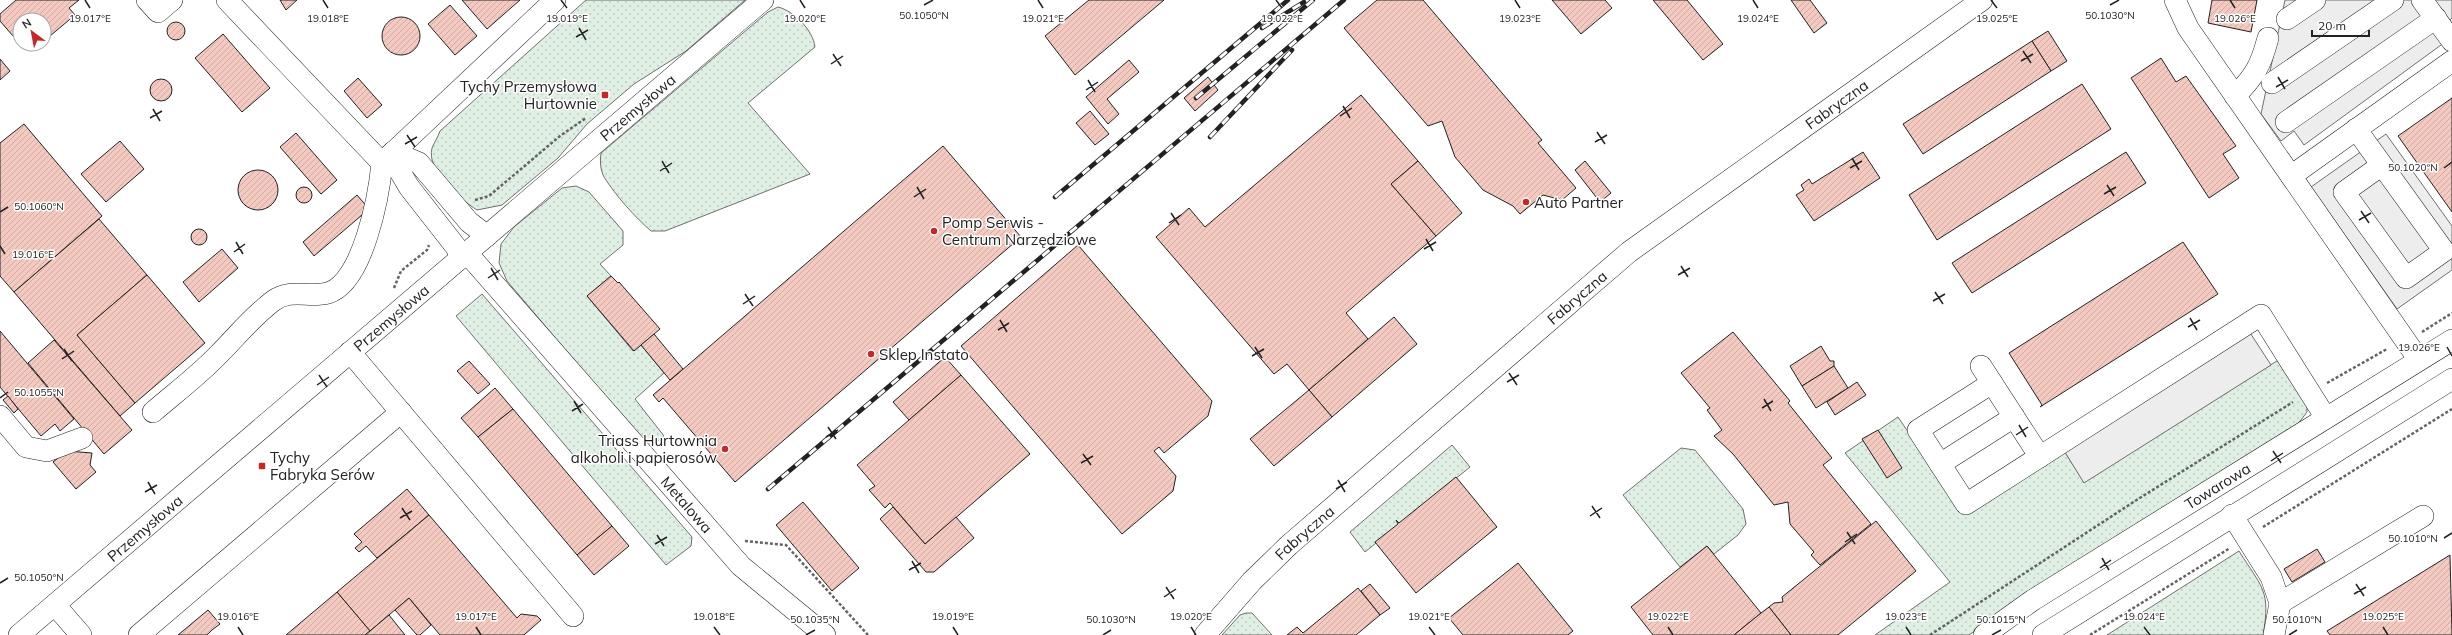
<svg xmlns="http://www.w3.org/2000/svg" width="2452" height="635" font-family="Mulish,sans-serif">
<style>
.grass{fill:url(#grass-dots);stroke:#6f6f6f}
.parking{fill:#ededed;stroke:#6f6f6f}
.building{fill:url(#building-hatch);stroke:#222}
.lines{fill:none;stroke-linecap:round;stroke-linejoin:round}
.minor-casing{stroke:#222;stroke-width:22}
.path{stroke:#646464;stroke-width:2.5;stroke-dasharray:3 2;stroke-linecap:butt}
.minor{stroke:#fff;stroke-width:21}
.rail-casing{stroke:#222;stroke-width:4.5}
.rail{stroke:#fff;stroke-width:3;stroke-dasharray:9;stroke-linecap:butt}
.ticks{fill:none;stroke:#222;stroke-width:1.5}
.poi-dot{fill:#c62828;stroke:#fff;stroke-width:1.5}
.labels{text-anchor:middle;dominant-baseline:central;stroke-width:3;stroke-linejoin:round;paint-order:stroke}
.poi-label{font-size:15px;fill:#222;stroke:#fff;text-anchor:start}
.street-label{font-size:15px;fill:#222;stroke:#fff}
.ticks-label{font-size:10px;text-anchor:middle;fill:#222;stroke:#fff;stroke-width:3;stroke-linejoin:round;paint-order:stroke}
</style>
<defs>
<pattern id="grass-dots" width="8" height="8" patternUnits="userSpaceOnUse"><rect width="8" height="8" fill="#e0efe3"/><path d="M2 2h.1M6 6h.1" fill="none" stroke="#c0cdc2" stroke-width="1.8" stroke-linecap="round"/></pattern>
<pattern id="building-hatch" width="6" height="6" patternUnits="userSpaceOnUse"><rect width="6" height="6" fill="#f3c9c0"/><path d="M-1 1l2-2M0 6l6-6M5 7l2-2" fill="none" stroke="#d0aca5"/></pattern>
</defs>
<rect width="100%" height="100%" fill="#fff"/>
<g class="grass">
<path d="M586,0H745L686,51L634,84L587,124L558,158L502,205L477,210C460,199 426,171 432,148C434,143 438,137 440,131Z"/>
<path d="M778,7C794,11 813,30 815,47L748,103L810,174L665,231H651C634,216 616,196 604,177C600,169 600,161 601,153L768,12Z"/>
<polygon points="576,186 589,192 623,231 623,245 600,264 611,276 587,296 633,351 641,345 664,373 635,399 664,436 649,448 507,281 499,263 501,244 514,227 562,188"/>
<polygon points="482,294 692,537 691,546 666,565 456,316"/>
<polygon points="2280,359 2307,401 2307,412 2297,425 2026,595 1969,635 1875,635 1950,582 1845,453 1898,417 1962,512 2063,449 2084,482"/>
<polygon points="1452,445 1470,467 1365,552 1350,532"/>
<polygon points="1681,448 1695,450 1743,509 1746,524 1738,535 1714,554 1707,546 1680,567 1623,495"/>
<path d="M2239,551C2262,588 2271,590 2263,635H2107Z"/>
<polygon points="1246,613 1252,613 1272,635 1222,635 1240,615"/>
</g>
<g class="parking">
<polygon points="2285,0 2452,0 2452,18 2450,20 2452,37 2304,145 2294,131 2281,141 2261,114"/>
<polygon points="2386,134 2452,226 2452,270 2397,309 2311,187"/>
<polygon points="2245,325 2271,365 2084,483 2063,449"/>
</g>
<g class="building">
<polygon points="16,0 79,0 69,8 75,15 44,41 44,20 20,20 20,30 13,36 0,21 0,14"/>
<polygon points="280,0 297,0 286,10"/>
<polygon points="462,0 520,0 487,29"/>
<polygon points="1089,0 1164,0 1075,75 1045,36"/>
<polygon points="1377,0 1423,0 1542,140 1538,143 1576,188 1562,200 1543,195 1520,214 1513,206 1483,190 1455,157 1442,121 1428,126 1344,28"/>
<polygon points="1552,0 1605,0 1612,8 1581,34"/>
<polygon points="1653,0 1687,0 1723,44 1703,60"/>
<polygon points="1791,0 1810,0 1827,23 1814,33"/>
<polygon points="2212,0 2257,0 2251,32 2208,23"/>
<polygon points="450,5 477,36 455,55 428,24"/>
<circle cx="401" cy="36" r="19"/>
<circle cx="176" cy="31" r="9"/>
<polygon points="2048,31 2067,61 2051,71 2032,41"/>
<polygon points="223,34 270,88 242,112 195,58"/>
<polygon points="2032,41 2051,71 1923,154 1903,124"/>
<polygon points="2161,58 2176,82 2186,76 2236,146 2223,154 2239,178 2209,198 2131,78"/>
<polygon points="0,59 10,71 0,80"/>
<polygon points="1129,60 1139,72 1107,99 1119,114 1108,124 1086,97"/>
<polygon points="1208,77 1218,90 1195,111 1184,98"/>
<polygon points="358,78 382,105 367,118 344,91"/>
<circle cx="161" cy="90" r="11"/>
<polygon points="2082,84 2111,129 1937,240 1909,195"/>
<polygon points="1361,95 1418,161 1391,184 1436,236 1346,313 1368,339 1309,390 1287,364 1274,374 1156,237 1189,208 1205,227"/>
<polygon points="2452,98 2452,212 2398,136"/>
<polygon points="1090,111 1109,134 1095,145 1076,123"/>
<polygon points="24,124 102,216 14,292 0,276 0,143"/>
<polygon points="296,133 337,180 321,194 280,147"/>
<polygon points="120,141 144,169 106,202 81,174"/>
<polygon points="943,146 1021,237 735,482 663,398 659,402 653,395"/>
<polygon points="1863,152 1880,178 1814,221 1796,195 1804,190 1801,185 1809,179 1812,184"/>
<polygon points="2126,152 2146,183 1972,293 1952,263"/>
<polygon points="1418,161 1462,213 1436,236 1391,184"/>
<polygon points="1585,161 1611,193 1600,202 1575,170"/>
<circle cx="258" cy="190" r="20"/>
<circle cx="304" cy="195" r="8"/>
<polygon points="357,195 369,209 314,256 303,242"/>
<polygon points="99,219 147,275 77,335 135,403 120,416 14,292"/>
<circle cx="199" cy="237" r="8"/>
<polygon points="2183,242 2218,294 2040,407 2042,405 2009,353"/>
<polygon points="1078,245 1212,401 1208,416 1164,453 1159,447 1154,451 1176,476 1173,491 1122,534 961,346"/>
<polygon points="222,249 238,268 199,302 183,282"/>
<polygon points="147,275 205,343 135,403 77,335"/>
<polygon points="611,276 618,283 619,282 660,329 634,351 587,296"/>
<polygon points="1394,317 1417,344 1332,417 1309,390"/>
<polygon points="0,331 74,419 60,431 55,424 41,436 0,387"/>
<polygon points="1733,332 1790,401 1788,403 1832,458 1823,465 1871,524 1820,565 1811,555 1814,552 1790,524 1788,502 1774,505 1733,454 1714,436 1722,430 1707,410 1710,408 1681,373"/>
<polygon points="654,334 683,369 670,380 641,345"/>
<polygon points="54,340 132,430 104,454 28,363"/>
<polygon points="1821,346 1830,361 1834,361 1834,366 1802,386 1790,366"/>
<polygon points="945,357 961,375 909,420 893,402"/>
<polygon points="469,361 490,384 478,394 457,371"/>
<polygon points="1834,366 1848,388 1816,408 1802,386"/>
<polygon points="961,375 1030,454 925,544 890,503 885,508 869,490 875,486 857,465"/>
<polygon points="1857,382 1866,395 1835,415 1827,402"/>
<polygon points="495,388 513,409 478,437 461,418"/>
<polygon points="1309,390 1332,417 1274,466 1250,439"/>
<polygon points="8,396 18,409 14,413 3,400"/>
<polygon points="513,409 612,526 577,555 478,437"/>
<polygon points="1878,430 1902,468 1887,478 1862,439"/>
<polygon points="67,451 92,453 90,465 96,472 76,489 53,462"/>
<polygon points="1456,477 1497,527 1416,593 1375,542 1398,524 1396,520 1399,523"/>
<polygon points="407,489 429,515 377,558 366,546 359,552 355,548 362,542 354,534"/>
<polygon points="803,502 859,568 832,591 776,525"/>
<polygon points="893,507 925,544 956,517 974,538 934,572 926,572 880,519"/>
<polygon points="429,515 517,618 521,614 537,616 541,620 524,635 440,635 409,598 370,631 337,592"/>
<polygon points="1876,521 1916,571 1838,635 1791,635 1769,607 1774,603 1783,602 1782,597"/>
<polygon points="612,526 629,546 594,575 577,555"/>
<polygon points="1707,546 1761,613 1734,635 1653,635 1631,607"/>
<polygon points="2317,549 2325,562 2292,582 2284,569"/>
<polygon points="2450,555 2452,635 2330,635 2327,631"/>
<polygon points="1518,563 1573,631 1568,635 1463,635 1449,618"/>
<polygon points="1370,584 1390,608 1380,615 1361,591"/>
<polygon points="1358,588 1380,615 1356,635 1287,635 1297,627 1303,633"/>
<polygon points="337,592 370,631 365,635 286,635"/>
<polygon points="409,598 431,625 420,635 417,635 395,610"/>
<polygon points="1769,607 1791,635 1734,635 1761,613"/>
<polygon points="208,610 220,624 212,630 207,635 178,635"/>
<polygon points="389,615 405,635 365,635 370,631"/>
</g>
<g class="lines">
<g class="minor-casing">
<g id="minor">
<polyline points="147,0 158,12 172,0"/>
<polyline points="2175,0 2188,28 2419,360"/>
<polyline points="2422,0 2452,41"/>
<polyline points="2287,19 2315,0"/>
<polyline points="2272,83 2393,0"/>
<path d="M2235,96C2255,76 2261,65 2268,38"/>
<polyline points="2286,122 2436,18"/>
<polyline points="2356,129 2444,251 2406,278 2344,192 2382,165"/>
<polyline points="393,152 419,163 469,222 487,236"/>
<polyline points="390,155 409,187 456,247 461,258"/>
<polyline points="382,163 555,0"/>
<polyline points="2291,176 2452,61"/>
<path id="s1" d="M467,253L741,566L825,635"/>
<polyline points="350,352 573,616"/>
<polyline points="1981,366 2040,457"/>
<polyline points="1992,383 1918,430 1966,504 2261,315 2326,418"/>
<path d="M153,412C175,393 199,375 219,354C238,335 251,318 273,301C291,288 309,298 328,293C363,283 379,195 382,163L227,0"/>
<polyline points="0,416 26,447 47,451 82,438"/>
<polyline points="1940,464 2014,417"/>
<polyline points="2232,515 2271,577 2280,603 2274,635"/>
<polyline points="2280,603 2423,516"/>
<polyline points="55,605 81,635"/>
<path id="s2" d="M19,635L763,0"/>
<polyline points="139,635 401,412"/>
<path id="s3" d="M1205,635L1252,581L1289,545L1629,252L1982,0"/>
<path id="s4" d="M1984,635L2033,600L2452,340"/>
<polyline points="2043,635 2452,379"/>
</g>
</g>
<g class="path">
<polyline points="475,200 489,196 560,136 586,118"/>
<polyline points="394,288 401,271 427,250 429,245"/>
<polyline points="2422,332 2452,313"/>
<polyline points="2327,383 2387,349"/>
<polyline points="2263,527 2452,409"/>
<polyline points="745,541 786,545 868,635"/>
<polyline points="1930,635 2135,501 2293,402"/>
<polyline points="2090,635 2230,548"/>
</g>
<use href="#minor" class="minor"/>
<g class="rail-casing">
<g id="rail">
<polyline points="1262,28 1304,2"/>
<polyline points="1196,98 1313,0"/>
<polyline points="1210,137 1292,50"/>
<polyline points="1055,197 1288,0"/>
<polyline points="768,489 1344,0"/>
</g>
</g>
<use href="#rail" class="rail"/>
</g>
<path class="ticks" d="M85,0L90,8M323,0L328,8M561,0L567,8M800,0L805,8M1038,0L1043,8M1276,0L1282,8M1515,0L1520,8M1753,0L1758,8M1991,0L1997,8M2230,0L2235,8M924,5L933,0M2110,5L2119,0M579,28L586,40M576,37L588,30M2023,51L2031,63M833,54L841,66M2021,61L2033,54M831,64L843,56M2278,77L2285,89M1088,80L1095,92M2276,87L2288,80M1086,90L1098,82M1343,106L1350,118M153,109L160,121M1340,116L1352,108M150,118L162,111M1597,132L1605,144M407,135L415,147M1595,142L1607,135M405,144L417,137M1852,158L1859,170M662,161L669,173M1850,168L1862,161M2444,168L2452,162M660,171L672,163M2107,185L2114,196M917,187L924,199M2104,194L2116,187M914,197L926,189M2361,211L2369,223M0,212L8,207M1171,213L1179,225M2359,220L2371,213M1169,223L1181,215M1426,239L1433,251M236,242L243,254M0,246L5,254M1424,249L1436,242M234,252L245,244M1681,266L1688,277M491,268L498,280M1678,275L1690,268M488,278L500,270M1935,292L1943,304M745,294L753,306M1933,301L1945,294M743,304L755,296M2190,318L2197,330M1000,320L1007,332M2188,327L2200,320M998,330L1009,323M1255,347L1262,358M2447,347L2452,356M64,349L72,361M1252,356L1264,349M62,359L74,351M1509,373L1517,385M319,375L327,387M1507,382L1519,375M317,385L329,377M0,398L8,392M1764,399L1771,411M574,401L581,413M1762,408L1773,401M572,411L583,404M2019,425L2026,437M828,427L836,439M2016,435L2028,427M826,437L838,430M2273,451L2281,463M1083,454L1091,465M2271,461L2283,453M1081,463L1093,456M1338,480L1345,492M148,482L155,494M1336,489L1347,482M145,492L157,485M1592,506L1600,518M402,508L410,520M1590,516L1602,508M400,518L412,511M1847,532L1855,544M657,535L664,546M2444,538L2452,533M1845,542L1857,534M655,544L667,537M2102,558L2109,570M912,561L919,573M2100,568L2111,560M909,570L921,563M0,583L8,578M2356,584L2364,596M1166,587L1174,599M2354,594L2366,587M1164,597L1176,589M238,627L243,635M476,627L481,635M714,627L720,635M953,627L958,635M1191,627L1196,635M1429,627L1435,635M1668,627L1673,635M1906,627L1911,635M2144,627L2150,635M2383,627L2388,635M806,635L815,630M1103,635L1111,630M1992,635L2001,630M2289,635L2297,630"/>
<g class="poi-dot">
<rect x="601" y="91" width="8" height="8" rx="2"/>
<circle cx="1526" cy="202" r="4"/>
<circle cx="934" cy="231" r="4"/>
<circle cx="871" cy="354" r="4"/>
<circle cx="725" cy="449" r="4"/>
<rect x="258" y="462" width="8" height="8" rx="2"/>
</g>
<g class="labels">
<g class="poi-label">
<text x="597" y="86" text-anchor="end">Tychy Przemysłowa<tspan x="597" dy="17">Hurtownie</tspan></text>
<text x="1534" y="202">Auto Partner</text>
<text x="942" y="222">Pomp Serwis -<tspan x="942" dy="17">Centrum Narzędziowe</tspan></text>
<text x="879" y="354">Sklep Instato</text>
<text x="717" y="440" text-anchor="end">Triass Hurtownia<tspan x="717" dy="17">alkoholi i papierosów</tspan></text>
<text x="270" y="457">Tychy<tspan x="270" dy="17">Fabryka Serów</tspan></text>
</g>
<g class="street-label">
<text stroke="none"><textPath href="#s3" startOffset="827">Fabryczna</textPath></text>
<text stroke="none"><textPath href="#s2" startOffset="813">Przemysłowa</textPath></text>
<text stroke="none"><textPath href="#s3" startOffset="503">Fabryczna</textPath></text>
<text stroke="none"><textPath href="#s2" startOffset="489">Przemysłowa</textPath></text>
<text stroke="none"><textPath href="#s4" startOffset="277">Towarowa</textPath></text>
<text stroke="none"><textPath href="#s1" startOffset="334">Metalowa</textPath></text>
<text stroke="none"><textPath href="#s2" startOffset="165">Przemysłowa</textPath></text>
<text stroke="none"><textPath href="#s3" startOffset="143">Fabryczna</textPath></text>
</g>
</g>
<g class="ticks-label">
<text x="924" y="19">50.1050°N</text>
<text x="2110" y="19">50.1030°N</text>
<text x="1520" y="22">19.023°E</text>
<text x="1997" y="22">19.025°E</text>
<text x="90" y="22">19.017°E</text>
<text x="328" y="22">19.018°E</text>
<text x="567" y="22">19.019°E</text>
<text x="805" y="22">19.020°E</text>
<text x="1043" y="22">19.021°E</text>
<text x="1282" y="22">19.022°E</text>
<text x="1758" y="22">19.024°E</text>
<text x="2235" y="22">19.026°E</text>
<text x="2413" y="171">50.1020°N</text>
<text x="39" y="210">50.1060°N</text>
<text x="33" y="258">19.016°E</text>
<text x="2419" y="351">19.026°E</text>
<text x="39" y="396">50.1055°N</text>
<text x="2413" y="542">50.1010°N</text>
<text x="39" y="581">50.1050°N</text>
<text x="238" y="620">19.016°E</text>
<text x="476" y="620">19.017°E</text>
<text x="714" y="620">19.018°E</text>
<text x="953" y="620">19.019°E</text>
<text x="1191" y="620">19.020°E</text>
<text x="1429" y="620">19.021°E</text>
<text x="1668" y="620">19.022°E</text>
<text x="1906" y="620">19.023°E</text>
<text x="2144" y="620">19.024°E</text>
<text x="2383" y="620">19.025°E</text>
<text x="815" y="623">50.1035°N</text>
<text x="1111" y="623">50.1030°N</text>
<text x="2001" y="623">50.1015°N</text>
<text x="2297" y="623">50.1010°N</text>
</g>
<g transform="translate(32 32) rotate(328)"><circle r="19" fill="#ffffff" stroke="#a7a7a7"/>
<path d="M0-3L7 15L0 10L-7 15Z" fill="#c62828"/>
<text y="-6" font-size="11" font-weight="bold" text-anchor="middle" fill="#222222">N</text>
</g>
<path d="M2312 30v6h57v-6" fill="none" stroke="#222222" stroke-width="2"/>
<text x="2318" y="30" font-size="12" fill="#222222" stroke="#ffffff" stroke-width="3" paint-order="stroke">20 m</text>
</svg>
